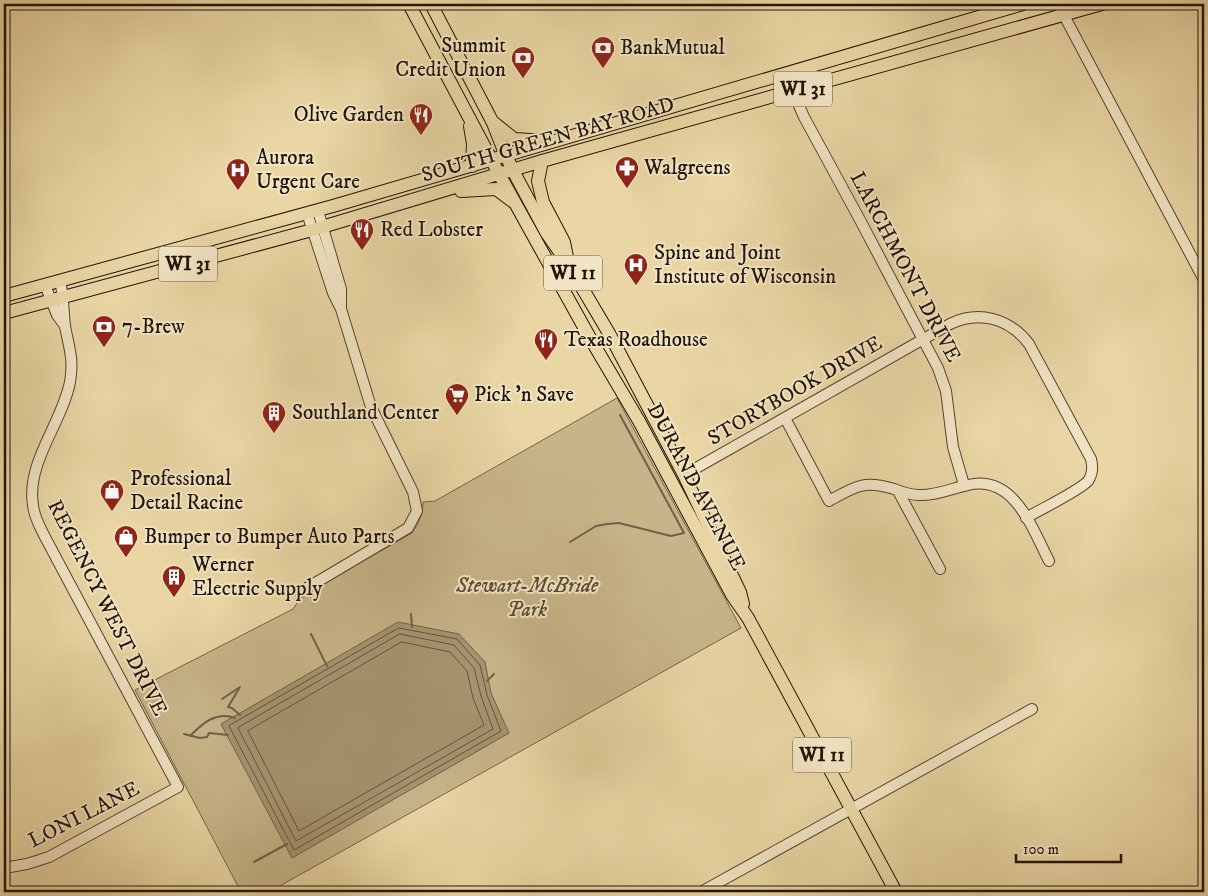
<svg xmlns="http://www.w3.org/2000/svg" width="1208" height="896" font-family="'IM FELL DW Pica',serif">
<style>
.green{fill:#c7b589;stroke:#746448}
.water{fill:#a5946f;stroke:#706145}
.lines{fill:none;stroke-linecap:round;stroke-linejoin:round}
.shore{stroke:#62543b;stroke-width:1}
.stream{stroke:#706145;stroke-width:2}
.minor-casing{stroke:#52442e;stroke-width:12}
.major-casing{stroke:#201407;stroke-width:14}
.minor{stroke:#f1e4c4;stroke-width:10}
.major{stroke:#e9d6a4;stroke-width:12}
.labels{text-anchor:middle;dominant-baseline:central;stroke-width:4;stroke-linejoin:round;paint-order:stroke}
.shield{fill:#f1e4c4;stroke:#5f5240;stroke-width:1}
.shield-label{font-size:20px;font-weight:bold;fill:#201407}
.poi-label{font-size:21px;fill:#201407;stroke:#f1e4c4;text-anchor:start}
.street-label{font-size:21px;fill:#201407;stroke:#f1e4c4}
.park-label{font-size:21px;font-style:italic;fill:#5a4c34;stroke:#f1e4c4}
</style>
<rect width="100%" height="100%" fill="#e9d6a4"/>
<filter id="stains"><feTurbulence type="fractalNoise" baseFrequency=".004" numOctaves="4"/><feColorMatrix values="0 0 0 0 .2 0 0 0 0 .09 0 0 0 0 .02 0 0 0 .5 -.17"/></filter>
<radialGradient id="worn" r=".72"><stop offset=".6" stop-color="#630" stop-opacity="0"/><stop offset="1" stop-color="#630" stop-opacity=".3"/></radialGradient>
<path class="green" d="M617,398L741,628L269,892H241L135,690L293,609L302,596L412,533C419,523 423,514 423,502L435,501Z"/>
<polygon class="water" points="398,622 459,634 485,662 491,693 509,733 292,858 221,724"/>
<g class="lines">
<g class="shore">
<polygon points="399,628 457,639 480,665 487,695 501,731 294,850 229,726"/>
<polygon points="400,634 454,645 474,668 481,696 493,729 296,841 238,728"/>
<polygon points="402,642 450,652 467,671 473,698 484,725 299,831 248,731"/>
</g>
<g class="stream">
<polyline points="570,542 596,526 607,524 619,523 671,536 684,533 620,415"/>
<polyline points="411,614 412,627"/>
<polyline points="311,634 327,666"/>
<polyline points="487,681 494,674"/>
<polyline points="222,699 240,687 228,707 232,708 240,715"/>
<polyline points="184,734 200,738 207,737 209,733 228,735"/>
<path d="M190,736C203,723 216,711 235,718"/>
<polyline points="254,862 287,844"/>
</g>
<g class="minor-casing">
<g id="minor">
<polyline points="1058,4 1204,280"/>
<polyline points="785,74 804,117 860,220 938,368 946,391 953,447 964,485"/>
<polyline points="318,211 341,289 341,306"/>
<polyline points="45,285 57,315 65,326"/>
<path d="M785,418L829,501C856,486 863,480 894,489C902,492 911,495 919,495C936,496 952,488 968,485C1014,474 1032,528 1049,561"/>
<path d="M684,475L950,324C979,310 1009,318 1029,344L1091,459C1093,467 1093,474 1088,481C1079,491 1039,510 1026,518"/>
<polyline points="898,491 940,569"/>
<polyline points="300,592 408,528 417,511 413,492 371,407 341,309 333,293 307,213"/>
<path d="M4,868L27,864L49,857L178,787L45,537C40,527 34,517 33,505C26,463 62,423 70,382C74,359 69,348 65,326C63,311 64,296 60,281"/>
<polyline points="701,892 1032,709"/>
</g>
</g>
<g class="major-casing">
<g id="major">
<polyline points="409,4 499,174 590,338 639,421 732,595 748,618 896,892"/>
<polyline points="431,4 493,123 506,156 518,180 546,232 568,264 610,335 684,475 740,592 743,604"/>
<polyline points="494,123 514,139 548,141"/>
<polyline points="470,126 473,144 472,166"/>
<polyline points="542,161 538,181 543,202 564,242 567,257"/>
<polyline points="461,191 496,189 512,201"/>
<polyline points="4,296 333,206 1023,4"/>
<polyline points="4,313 312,230 542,161 1102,4"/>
</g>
</g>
<use href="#minor" class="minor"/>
<use href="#major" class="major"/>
</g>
<defs>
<g id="bank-pin" transform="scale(1.25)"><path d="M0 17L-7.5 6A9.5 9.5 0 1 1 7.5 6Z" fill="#8f2418" stroke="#f1e4c4"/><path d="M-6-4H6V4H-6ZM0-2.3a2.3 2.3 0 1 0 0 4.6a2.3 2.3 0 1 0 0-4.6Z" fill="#fff"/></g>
<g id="restaurant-pin" transform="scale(1.25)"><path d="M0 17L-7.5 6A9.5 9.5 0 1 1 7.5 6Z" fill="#8f2418" stroke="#f1e4c4"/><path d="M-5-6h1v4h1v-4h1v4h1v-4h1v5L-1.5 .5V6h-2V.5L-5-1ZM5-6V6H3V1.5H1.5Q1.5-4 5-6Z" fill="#fff"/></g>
<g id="pharmacy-pin" transform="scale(1.25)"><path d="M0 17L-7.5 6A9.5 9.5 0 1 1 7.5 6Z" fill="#8f2418" stroke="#f1e4c4"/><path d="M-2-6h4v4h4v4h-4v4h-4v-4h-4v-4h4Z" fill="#fff"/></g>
<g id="hospital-pin" transform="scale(1.25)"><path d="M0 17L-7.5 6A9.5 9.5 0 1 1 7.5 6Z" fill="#8f2418" stroke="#f1e4c4"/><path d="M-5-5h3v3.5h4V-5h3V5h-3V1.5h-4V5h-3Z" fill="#fff"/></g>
<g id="supermarket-pin" transform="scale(1.25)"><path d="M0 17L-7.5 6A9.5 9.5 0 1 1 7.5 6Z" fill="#8f2418" stroke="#f1e4c4"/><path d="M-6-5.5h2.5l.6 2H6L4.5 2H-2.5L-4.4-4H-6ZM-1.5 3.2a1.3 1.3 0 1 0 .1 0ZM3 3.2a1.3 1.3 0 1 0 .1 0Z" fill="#fff"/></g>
<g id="building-pin" transform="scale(1.25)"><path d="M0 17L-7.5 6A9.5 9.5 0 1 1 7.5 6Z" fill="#8f2418" stroke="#f1e4c4"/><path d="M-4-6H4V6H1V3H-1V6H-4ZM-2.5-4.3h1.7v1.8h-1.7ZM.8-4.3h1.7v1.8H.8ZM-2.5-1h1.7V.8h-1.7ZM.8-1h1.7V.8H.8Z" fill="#fff"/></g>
<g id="shop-pin" transform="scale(1.25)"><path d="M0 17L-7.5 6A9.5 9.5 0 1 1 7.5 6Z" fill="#8f2418" stroke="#f1e4c4"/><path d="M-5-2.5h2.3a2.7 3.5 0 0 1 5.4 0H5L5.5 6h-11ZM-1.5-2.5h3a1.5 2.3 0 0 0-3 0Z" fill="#fff"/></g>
</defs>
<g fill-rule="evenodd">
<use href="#bank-pin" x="603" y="48"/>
<use href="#bank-pin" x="523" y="58"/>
<use href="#restaurant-pin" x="421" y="115"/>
<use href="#pharmacy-pin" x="627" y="168"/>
<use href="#hospital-pin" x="238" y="170"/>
<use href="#restaurant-pin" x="362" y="230"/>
<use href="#hospital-pin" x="636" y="265"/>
<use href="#bank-pin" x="104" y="327"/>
<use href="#restaurant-pin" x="546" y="340"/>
<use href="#supermarket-pin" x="457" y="395"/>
<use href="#building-pin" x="274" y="413"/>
<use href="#shop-pin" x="112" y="491"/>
<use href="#shop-pin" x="126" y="537"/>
<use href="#building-pin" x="174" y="577"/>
</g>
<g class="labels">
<g class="shield">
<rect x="774" y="71.5" width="58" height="35" rx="4"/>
<rect x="159" y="246.5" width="58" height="35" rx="4"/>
<rect x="544" y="255.5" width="58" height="35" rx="4"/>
<rect x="793" y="737.5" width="58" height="35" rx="4"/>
</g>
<g class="shield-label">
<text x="803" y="89">WI 31</text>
<text x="188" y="264">WI 31</text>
<text x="573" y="273">WI 11</text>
<text x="822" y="755">WI 11</text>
</g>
<g class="poi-label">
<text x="506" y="46" text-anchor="end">Summit<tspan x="506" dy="24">Credit Union</tspan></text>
<text x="620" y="48">BankMutual</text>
<text x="404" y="115" text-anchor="end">Olive Garden</text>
<text x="256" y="158">Aurora<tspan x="256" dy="24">Urgent Care</tspan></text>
<text x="644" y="168">Walgreens</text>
<text x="380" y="230">Red Lobster</text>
<text x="654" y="253">Spine and Joint<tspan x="654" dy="24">Institute of Wisconsin</tspan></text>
<text x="122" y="327">7-Brew</text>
<text x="564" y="340">Texas Roadhouse</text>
<text x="474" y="395">Pick 'n Save</text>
<text x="292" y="413">Southland Center</text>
<text x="130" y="479">Professional<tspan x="130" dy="24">Detail Racine</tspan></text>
<text x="144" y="537">Bumper to Bumper Auto Parts</text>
<text x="192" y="565">Werner<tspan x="192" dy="24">Electric Supply</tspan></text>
</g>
<g class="street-label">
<text transform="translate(548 140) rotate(-16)">SOUTH GREEN BAY ROAD</text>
<text transform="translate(905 267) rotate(62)">LARCHMONT DRIVE</text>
<text transform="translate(795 391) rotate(-30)">STORYBOOK DRIVE</text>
<text transform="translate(696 487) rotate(62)">DURAND AVENUE</text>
<text transform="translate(107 608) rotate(63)">REGENCY WEST DRIVE</text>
<text transform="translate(84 815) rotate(-27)">LONI LANE</text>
</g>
<g class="park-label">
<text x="527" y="586">Stewart-McBride<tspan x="527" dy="24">Park</tspan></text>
</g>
</g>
<rect width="1208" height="896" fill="none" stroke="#e9d6a4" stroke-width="20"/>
<rect x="5" y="5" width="1198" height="886" fill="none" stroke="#201407" stroke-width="2.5"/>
<rect x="10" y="10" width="1188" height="876" fill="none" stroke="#201407"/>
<path d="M1016 854v8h105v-8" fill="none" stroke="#201407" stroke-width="2.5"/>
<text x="1023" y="854" font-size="15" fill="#201407" stroke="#f1e4c4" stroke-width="4" paint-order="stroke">100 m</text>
<rect width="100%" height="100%" filter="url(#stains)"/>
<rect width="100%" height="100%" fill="url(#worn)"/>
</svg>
